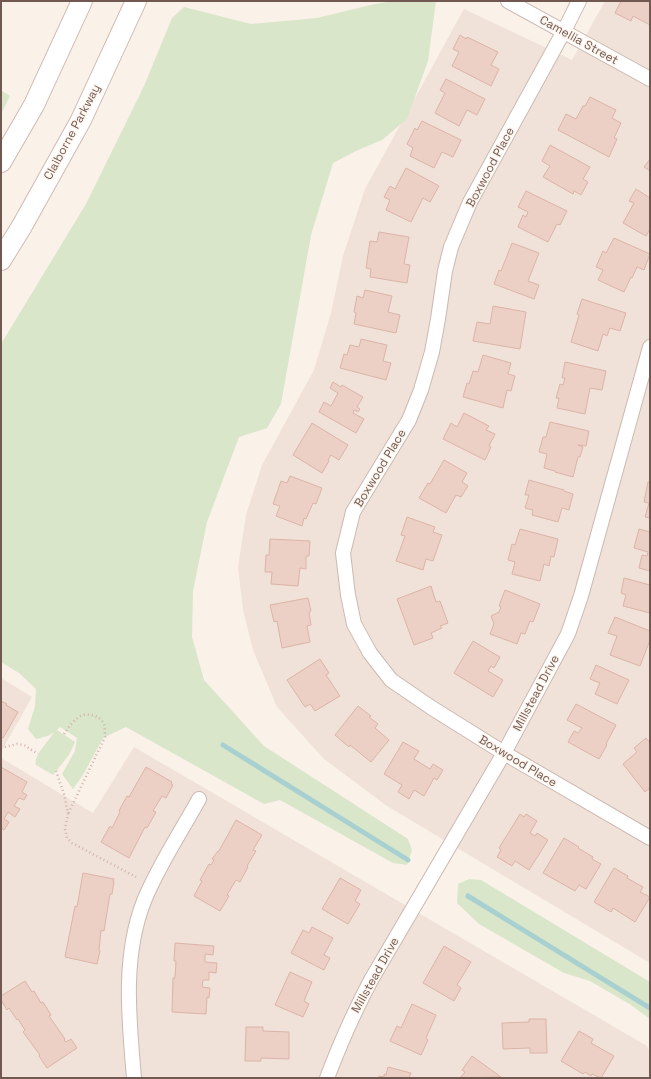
<svg xmlns="http://www.w3.org/2000/svg" width="651" height="1079" font-family="'Space Grotesk',sans-serif">
<style>
.residential{fill:#f0e2d9}
.green{fill:#d9e6c9}
.lines{fill:none;stroke-linecap:round;stroke-linejoin:round}
.stream{stroke:#a8d0d1;stroke-width:5}
.building{fill:#eccfc5;stroke:#dcb4a7}
.minor-casing{stroke:#cbb9b1;stroke-width:16}
.secondary-casing{stroke:#cfbab2;stroke-width:22}
.path{stroke:#d0b2a8;stroke-width:2.5;stroke-dasharray:1 3;stroke-linecap:butt}
.minor{stroke:#fff;stroke-width:14}
.secondary{stroke:#fff;stroke-width:20}
.labels{text-anchor:middle;dominant-baseline:central;stroke-width:3;stroke-linejoin:round;paint-order:stroke}
.street-label{font-size:12px;fill:#715850;stroke:#fdf6ef}
</style>
<rect width="100%" height="100%" fill="#faf1e9"/>
<g class="residential">
<polygon points="605,1 650,1 650,963 387,806 324,759 277,707 253,650 243,610 238,567 246,515 262,465 314,370 331,313 343,256 365,189 464,9 572,60"/>
<polygon points="1,678 32,697 1,752"/>
<polygon points="134,747 647,1046 650,1053 650,1078 1,1078 1,758 93,813"/>
</g>
<g class="green">
<path d="M393,1H436L428,61L407,119L382,140L356,151L333,163L311,235L281,404L267,428L239,437L207,522L193,591L192,637L204,680L264,746L408,839L412,850L407,865L393,863L280,800L264,804L126,727L103,738L83,775L73,789L62,774L75,751L77,738L60,727L57,730L75,742L69,755L53,775L36,765C33,756 49,741 54,732L48,736L36,739L28,729L35,706L36,689L19,673L1,662V344L86,204L144,86L172,18L184,7L251,24L317,18L375,4Z"/>
<polygon points="1,90 10,96 1,114"/>
<polygon points="469,879 481,880 650,982 650,1019 631,1005 590,981 564,973 479,924 457,903 458,884"/>
</g>
<g class="lines">
<g class="stream">
<polyline points="223,745 408,860"/>
<polyline points="468,896 650,1008"/>
</g>
</g>
<g class="building">
<polygon points="621,1 650,1 650,25 633,16 631,21 615,13"/>
<polygon points="460,35 466,39 467,37 498,52 491,65 499,69 491,86 452,66 459,52 453,49"/>
<polygon points="446,79 485,99 477,115 467,110 459,126 435,113 445,93 440,90"/>
<polygon points="590,97 616,110 612,118 621,123 614,138 617,139 609,157 558,130 566,114 576,119 583,106 585,106"/>
<polygon points="422,121 461,140 453,157 442,152 434,168 410,156 413,148 407,144 415,128 417,130"/>
<polygon points="550,145 590,167 583,179 588,182 581,195 574,191 573,194 543,177 550,166 542,161"/>
<polygon points="650,159 650,171 644,167"/>
<polygon points="406,168 439,186 430,202 423,198 411,222 386,210 390,200 384,197 390,186 395,189"/>
<polygon points="636,189 650,198 650,229 646,236 623,223 634,203 629,201"/>
<polygon points="526,191 567,211 560,225 557,224 548,242 518,227 523,215 526,217 528,212 518,207"/>
<polygon points="379,232 409,237 404,264 410,265 407,283 370,277 371,269 366,268 370,241 377,242"/>
<polygon points="614,238 650,254 644,270 637,267 632,278 631,277 624,292 598,280 603,270 596,267 603,251 606,253"/>
<polygon points="512,243 539,253 528,281 539,285 534,299 494,284 499,270 501,271"/>
<polygon points="365,290 392,296 388,312 400,315 396,333 354,324 356,313 354,312 357,296 363,298"/>
<polygon points="582,299 626,313 620,331 610,328 607,336 603,334 598,351 571,342 579,315 577,314"/>
<polygon points="493,306 526,312 520,349 473,341 477,322 490,324"/>
<polygon points="361,339 387,345 383,361 391,363 386,380 340,368 344,354 347,355 350,345 359,347"/>
<polygon points="483,355 511,363 508,374 515,376 511,391 507,390 503,408 463,397 467,383 469,384 473,371 478,372"/>
<polygon points="565,362 606,371 602,390 590,388 585,414 557,408 559,398 556,398 560,384 563,385 565,378 562,378"/>
<polygon points="333,382 341,387 342,385 363,397 357,407 360,409 358,412 354,410 353,413 364,419 356,433 319,412 324,402 331,406 338,393 330,388"/>
<polygon points="464,413 489,426 486,430 495,434 489,446 491,447 485,460 443,439 451,423 457,427"/>
<polygon points="550,422 589,431 586,446 579,445 578,445 583,447 580,457 578,457 573,477 555,472 555,471 544,468 547,454 539,452 543,437 546,437"/>
<polygon points="312,423 348,445 339,460 331,455 328,460 329,461 322,473 293,455"/>
<polygon points="444,460 467,473 462,482 468,486 461,497 456,495 446,513 419,498 428,483 430,484"/>
<polygon points="290,476 322,488 316,504 313,503 306,519 304,518 302,526 276,516 280,506 273,504 281,481 287,483"/>
<polygon points="529,480 564,490 564,491 573,494 569,510 562,508 558,522 532,515 533,510 525,508 529,495 525,495"/>
<polygon points="648,482 650,482 650,518 645,517 649,503 644,502"/>
<polygon points="407,517 435,527 433,532 442,535 433,561 426,559 423,570 396,561 405,536 401,535"/>
<polygon points="520,529 558,539 554,557 551,556 549,566 544,564 540,581 512,574 515,562 508,560 512,544 515,545"/>
<polygon points="639,529 650,532 650,571 639,568 642,555 647,556 648,552 634,548"/>
<polygon points="270,539 310,541 309,556 306,556 306,569 300,568 298,586 271,584 272,572 265,572 266,555 269,555"/>
<polygon points="624,578 650,585 650,613 623,606 626,595 621,593"/>
<polygon points="431,586 436,602 440,601 448,623 440,626 442,628 431,633 433,638 414,645 397,599"/>
<polygon points="505,590 540,604 533,622 530,621 525,634 521,633 517,644 490,634 494,624 491,616 499,612 501,607 499,606"/>
<polygon points="308,598 311,611 309,612 311,625 307,626 310,642 282,648 277,621 274,622 270,605"/>
<polygon points="615,617 650,631 650,640 640,666 610,655 617,636 608,633"/>
<polygon points="473,641 500,657 494,668 491,666 488,671 503,680 493,697 454,673"/>
<polygon points="320,659 329,673 326,675 340,696 315,711 310,704 305,707 287,680"/>
<polygon points="596,665 629,680 617,704 595,694 600,683 590,679"/>
<polygon points="1,701 7,704 6,705 18,712 3,738 1,737"/>
<polygon points="576,704 616,725 606,744 607,745 599,759 568,742 574,731 578,733 582,728 567,720"/>
<polygon points="358,706 371,716 369,717 378,724 375,728 389,740 371,762 350,745 349,747 335,735"/>
<polygon points="646,738 650,743 650,788 645,792 623,764 637,752 634,748"/>
<polygon points="403,742 419,751 414,759 430,769 433,764 443,770 437,780 434,778 424,796 414,790 409,799 398,792 402,785 384,774"/>
<polygon points="1,767 27,782 22,792 27,795 24,800 19,798 14,806 20,809 15,817 8,812 4,819 9,822 4,830 1,828"/>
<polygon points="146,767 172,782 171,784 173,785 166,798 162,796 153,811 156,812 147,828 145,827 129,858 101,842 110,826 112,828 120,812 119,811 127,796 129,797"/>
<polygon points="520,814 524,817 526,814 537,821 530,833 535,836 537,833 548,840 529,870 515,861 512,866 497,857 501,850 499,848"/>
<polygon points="236,820 262,835 253,850 256,851 247,866 248,867 240,882 236,880 227,895 229,896 220,911 194,896 202,881 200,880 209,864 211,865 214,860 212,859 218,851 219,851"/>
<polygon points="564,838 579,847 578,848 593,857 592,859 601,864 586,889 579,885 575,891 543,873"/>
<polygon points="614,868 628,876 627,878 643,887 640,892 650,897 635,922 613,908 611,912 594,902"/>
<polygon points="83,873 114,879 113,882 114,882 112,894 110,894 104,931 101,930 99,950 100,951 97,964 65,957 75,906 77,907"/>
<polygon points="340,878 361,890 355,901 360,904 348,924 322,909"/>
<polygon points="312,927 333,938 324,955 330,958 324,970 291,953 303,930 309,933"/>
<polygon points="175,943 214,946 213,955 205,954 205,962 217,963 216,973 209,972 209,980 203,980 202,987 210,988 209,998 207,997 206,1014 172,1012 173,978 175,978 176,961 174,961"/>
<polygon points="444,946 471,962 457,985 461,988 454,1001 423,983"/>
<polygon points="290,972 312,982 304,1001 309,1004 303,1017 275,1005"/>
<polygon points="25,981 32,992 34,991 41,1003 43,1002 51,1015 49,1016 65,1039 64,1040 66,1042 71,1039 77,1048 47,1068 39,1056 40,1055 23,1032 25,1030 18,1019 17,1020 9,1008 7,1010 1,1000 1,996"/>
<polygon points="412,1004 436,1015 426,1038 428,1040 421,1055 390,1041 397,1026 401,1028"/>
<polygon points="529,1019 546,1019 547,1053 530,1053 530,1048 503,1049 502,1023 529,1022"/>
<polygon points="246,1027 263,1027 263,1031 289,1032 289,1059 261,1058 261,1061 245,1061"/>
<polygon points="579,1031 593,1039 591,1043 614,1056 601,1078 592,1074 591,1076 585,1072 583,1074 561,1061"/>
<polygon points="472,1056 501,1077 460,1078 465,1072 462,1070"/>
<polygon points="388,1067 411,1073 409,1078 379,1078 379,1076 384,1077 384,1074 386,1075"/>
</g>
<g class="lines">
<g class="minor-casing">
<g id="minor">
<polyline points="508,1 650,79"/>
<polyline points="579,1 564,31 470,202 451,247 445,271 438,319 432,352 421,390 409,420 353,512 343,553 348,595 354,624 370,653 391,680 432,708 504,753 650,838"/>
<path d="M134,1078C129,1019 122,957 144,901C158,866 181,832 199,799"/>
<path d="M327,1078C340,1044 354,1012 371,980L504,753L568,634L581,596L650,347"/>
</g>
</g>
<g class="secondary-casing">
<g id="secondary">
<polyline points="1,162 34,105 82,1"/>
<polyline points="1,260 22,226 81,120 136,1"/>
</g>
</g>
<g class="path">
<path d="M64,734C68,728 72,722 79,717C86,712 100,715 104,724C105,728 105,733 105,737L68,814"/>
<polyline points="1,748 17,744 24,745 38,754"/>
<polyline points="56,771 64,794 68,814 65,829 67,838 72,843 136,877"/>
</g>
<use href="#minor" class="minor"/>
<use href="#secondary" class="secondary"/>
</g>
<g class="labels">
<g class="street-label">
<text transform="translate(579 40) rotate(29)">Camellia Street</text>
<text transform="translate(72 132) rotate(-62)">Claiborne Parkway</text>
<text transform="translate(490 167) rotate(-62)">Boxwood Place</text>
<text transform="translate(380 468) rotate(-59)">Boxwood Place</text>
<text transform="translate(536 693) rotate(-62)">Millstead Drive</text>
<text transform="translate(518 761) rotate(31)">Boxwood Place</text>
<text transform="translate(375 975) rotate(-61)">Millstead Drive</text>
</g>
</g>
<rect width="651" height="1079" fill="none" stroke="#715850" stroke-width="4"/>
</svg>
